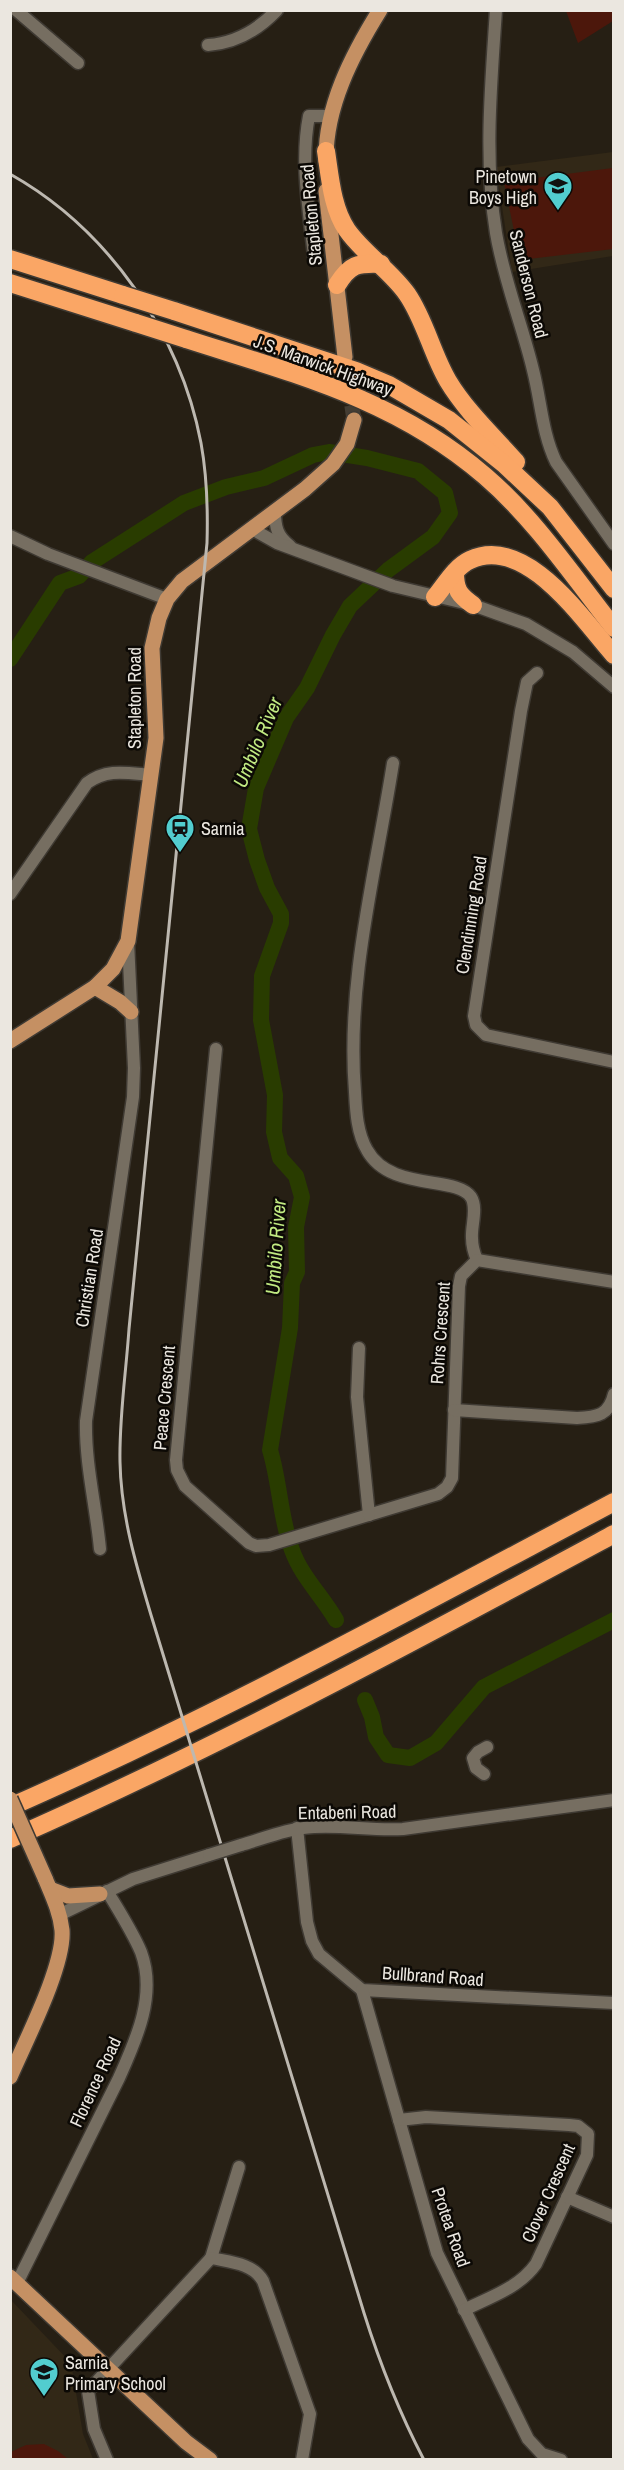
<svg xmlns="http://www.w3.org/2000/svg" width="624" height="2470" font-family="'Archivo Narrow',sans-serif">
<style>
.built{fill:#322817}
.green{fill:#4c170b}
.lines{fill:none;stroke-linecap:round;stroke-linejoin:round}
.river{stroke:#293c00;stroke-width:16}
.major-tunnel{stroke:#443d33;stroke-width:15;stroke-dasharray:15 8;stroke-linecap:butt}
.minor-casing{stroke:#3f3a33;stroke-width:15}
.major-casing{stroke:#3f3a33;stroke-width:18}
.highway-casing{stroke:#3f3a33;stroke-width:21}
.minor{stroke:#766e61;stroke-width:12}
.major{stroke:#c59063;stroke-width:15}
.highway{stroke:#faa665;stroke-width:18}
.rail{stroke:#bdb8b0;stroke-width:3}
.minor-bridge-casing{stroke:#3f3a33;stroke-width:15;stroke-linecap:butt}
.major-bridge-casing{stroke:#3f3a33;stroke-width:18;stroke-linecap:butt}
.highway-bridge-casing{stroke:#3f3a33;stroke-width:21;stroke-linecap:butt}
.minor-bridge{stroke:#766e61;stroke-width:12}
.major-bridge{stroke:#c59063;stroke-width:15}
.highway-bridge{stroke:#faa665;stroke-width:18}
.labels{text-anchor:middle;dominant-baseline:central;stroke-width:5;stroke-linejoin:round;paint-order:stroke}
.poi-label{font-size:18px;fill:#ebe7e0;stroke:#0c0905;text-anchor:start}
.street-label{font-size:18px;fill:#ebe7e0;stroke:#0c0905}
.water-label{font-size:20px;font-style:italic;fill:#c1ea82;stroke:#0c0905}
</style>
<rect width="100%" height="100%" fill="#261f14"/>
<g class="built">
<polygon points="613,152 613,256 512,272 496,167"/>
<polygon points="10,2299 71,2363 83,2434 93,2459 11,2459"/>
</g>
<g class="green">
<polygon points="566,11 613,11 613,21 578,43"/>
<polygon points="613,168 613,249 520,260 504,182"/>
<polygon points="44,2444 58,2451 68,2459 11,2459 11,2452 26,2445"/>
</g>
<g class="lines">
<g class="river">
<path d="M10,659L60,583L79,576L92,562L184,503L226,487L264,478L313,455L329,452L367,458L418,471L445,493L450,513L433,537L388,570L350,606L333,635L307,688L286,718L256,788L249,829L257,860L267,888L281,914V923L262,976L261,1020L275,1095L274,1132L280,1158L296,1176L302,1197L296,1227L297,1272L292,1283L290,1328L270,1450C280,1483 280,1518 292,1550C301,1576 323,1597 336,1620"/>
<polyline points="365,1700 372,1717 376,1737 388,1755 410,1758 436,1743 484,1687 614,1620"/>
</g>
<polyline class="major-tunnel" points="345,360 354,420"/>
<g class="minor-casing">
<g id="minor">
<polyline points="16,10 78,63"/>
<path d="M496,10C491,85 484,159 496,233C504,281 522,324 533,370C541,401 542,433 556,462L614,544"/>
<path d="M208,45C236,43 258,30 277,10"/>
<path d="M314,256C309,210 300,162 309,116H331"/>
<path d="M275,511C275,527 277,536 290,546"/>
<polyline points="252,529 277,543 393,586 473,605 526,624 573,652 614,687"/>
<polyline points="10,536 48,554 167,599"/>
<polyline points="537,673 527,682 521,711 474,1016 476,1025 486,1035 614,1062"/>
<path d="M393,763C376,871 346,982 355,1092C356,1111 357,1133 367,1150C390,1192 456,1175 471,1197C478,1208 471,1226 472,1238C472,1246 474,1253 477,1260"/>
<path d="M10,894L87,783C107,768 127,773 151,775"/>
<polyline points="216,1049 176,1460 177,1470 185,1486 249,1543 256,1546 269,1545 438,1494 447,1487 452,1478 459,1286 461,1276 477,1260 614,1282"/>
<polyline points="359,1348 357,1397 369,1515"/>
<path d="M454,1410L577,1418C598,1417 609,1415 614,1394"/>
<path d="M100,1549C96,1506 85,1464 86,1421L133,1097L134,1068L128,941"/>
<polyline points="484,1774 476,1768 473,1758 478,1752 487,1747"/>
<polyline points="297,1828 307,1922 312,1941 319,1954 362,1990 614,2003"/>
<path d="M241,1845C265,1838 289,1828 314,1827C344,1825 373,1831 403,1829L614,1800"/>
<polyline points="59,1915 133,1879 209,1855"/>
<polyline points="362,1990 437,2253 528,2439 542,2454 561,2460"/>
<path d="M399,2120L426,2117L569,2125L578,2126L588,2134L587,2155L536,2264C519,2288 490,2297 464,2310"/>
<polyline points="567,2197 614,2217"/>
<polyline points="211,2258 239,2167"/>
<path d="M17,2283L119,2078C136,2040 157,1995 141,1952C132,1931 119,1911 107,1891"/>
<path d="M107,2460L94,2429L88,2391L211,2258C229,2262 253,2263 263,2281L310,2414L302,2460"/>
</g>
</g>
<g class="major-casing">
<g id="major">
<path d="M326,161C325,107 352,55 380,10"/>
<polyline points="326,191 345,357"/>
<polyline points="95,987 120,1002 131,1012"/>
<polyline points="10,1041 95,987 113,969 128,941 156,738 152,648 159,618 167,599 182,581 305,489 333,464 347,444 354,420"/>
<polyline points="50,1889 68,1896 100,1894"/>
<path d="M10,2077C25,2042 65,1965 62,1930C60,1911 52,1895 45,1878"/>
<polyline points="10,2277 186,2442 210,2460"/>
</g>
</g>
<g class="highway-casing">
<g id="highway">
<path d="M326,151C330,177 332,208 347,230C364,254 390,270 407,294C425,320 432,354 448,381C466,411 493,436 516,462"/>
<polyline points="10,259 123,295"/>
<polyline points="10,283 136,323"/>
<path d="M337,285C350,264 357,263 381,264"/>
<polyline points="174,311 356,371 389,385 449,420 504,464 550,507 614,589"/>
<path d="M186,339C295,374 396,399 485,476C535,519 573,576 614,628"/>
<path d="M455,572C455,590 459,595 473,605"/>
<path d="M435,597C445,585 455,567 470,560C526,534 582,619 614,655"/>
<path d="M10,1807C217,1716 414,1608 614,1502"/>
<path d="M10,1839C217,1748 415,1641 614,1534"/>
</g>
</g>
<use href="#minor" class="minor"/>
<use href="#major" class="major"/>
<use href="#highway" class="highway"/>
<path class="rail" d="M10,174C108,229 180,333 201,443C207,476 208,509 207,543L129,1329C126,1373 119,1418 120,1462C121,1515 136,1565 151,1615L364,2313C380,2364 399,2412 424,2460"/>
<g class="minor-bridge-casing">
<polyline id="minor-bridge" points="209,1855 241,1845"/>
</g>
<g class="major-bridge-casing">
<polyline id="major-bridge" points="10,1799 45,1878"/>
</g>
<g class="highway-bridge-casing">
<g id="highway-bridge">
<polyline points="123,295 174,311"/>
<polyline points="136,323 186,339"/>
</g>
</g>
<use href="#minor-bridge" class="minor-bridge"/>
<use href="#major-bridge" class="major-bridge"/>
<use href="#highway-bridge" class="highway-bridge"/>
</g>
<defs>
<g id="school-pin" transform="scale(1.5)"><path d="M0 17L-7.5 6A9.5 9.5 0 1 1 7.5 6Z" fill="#52cdcf" stroke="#0c0905"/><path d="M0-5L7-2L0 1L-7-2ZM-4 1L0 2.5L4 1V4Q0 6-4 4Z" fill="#111"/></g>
<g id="station-pin" transform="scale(1.5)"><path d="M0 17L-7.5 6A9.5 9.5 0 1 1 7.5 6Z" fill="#52cdcf" stroke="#0c0905"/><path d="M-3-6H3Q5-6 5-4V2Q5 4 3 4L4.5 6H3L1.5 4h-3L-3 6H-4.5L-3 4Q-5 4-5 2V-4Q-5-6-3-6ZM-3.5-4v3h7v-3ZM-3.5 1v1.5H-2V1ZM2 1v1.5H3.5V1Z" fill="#111"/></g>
</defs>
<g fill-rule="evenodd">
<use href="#school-pin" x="558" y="186"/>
<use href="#station-pin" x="180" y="828"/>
<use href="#school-pin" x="44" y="2372"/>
</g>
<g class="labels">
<g class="poi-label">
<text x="537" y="176" text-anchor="end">Pinetown<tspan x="537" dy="21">Boys High</tspan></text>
<text x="201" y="828">Sarnia</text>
<text x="65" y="2362">Sarnia<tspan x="65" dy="21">Primary School</tspan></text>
</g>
<g class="street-label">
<text transform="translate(311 215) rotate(-95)">Stapleton Road</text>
<text transform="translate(529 284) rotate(76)">Sanderson Road</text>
<text transform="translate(323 365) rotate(20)">J.S. Marwick Highway</text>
<text transform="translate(134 698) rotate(-90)">Stapleton Road</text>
<text transform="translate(471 915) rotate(-81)">Clendinning Road</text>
<text transform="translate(89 1278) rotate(-81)">Christian Road</text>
<text transform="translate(440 1333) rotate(-86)">Rohrs Crescent</text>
<text transform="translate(164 1398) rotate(-85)">Peace Crescent</text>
<text transform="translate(347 1812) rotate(-1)">Entabeni Road</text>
<text transform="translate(433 1976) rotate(4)">Bullbrand Road</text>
<text transform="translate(95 2082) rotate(-65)">Florence Road</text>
<text transform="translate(548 2193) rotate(-66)">Clover Crescent</text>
<text transform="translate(451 2227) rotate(71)">Protea Road</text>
</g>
<g class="water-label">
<text transform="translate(257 742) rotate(-67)">Umbilo River</text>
<text transform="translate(275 1247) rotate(-86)">Umbilo River</text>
</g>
</g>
<rect width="624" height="2470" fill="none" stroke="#ebe7e0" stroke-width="24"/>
</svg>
